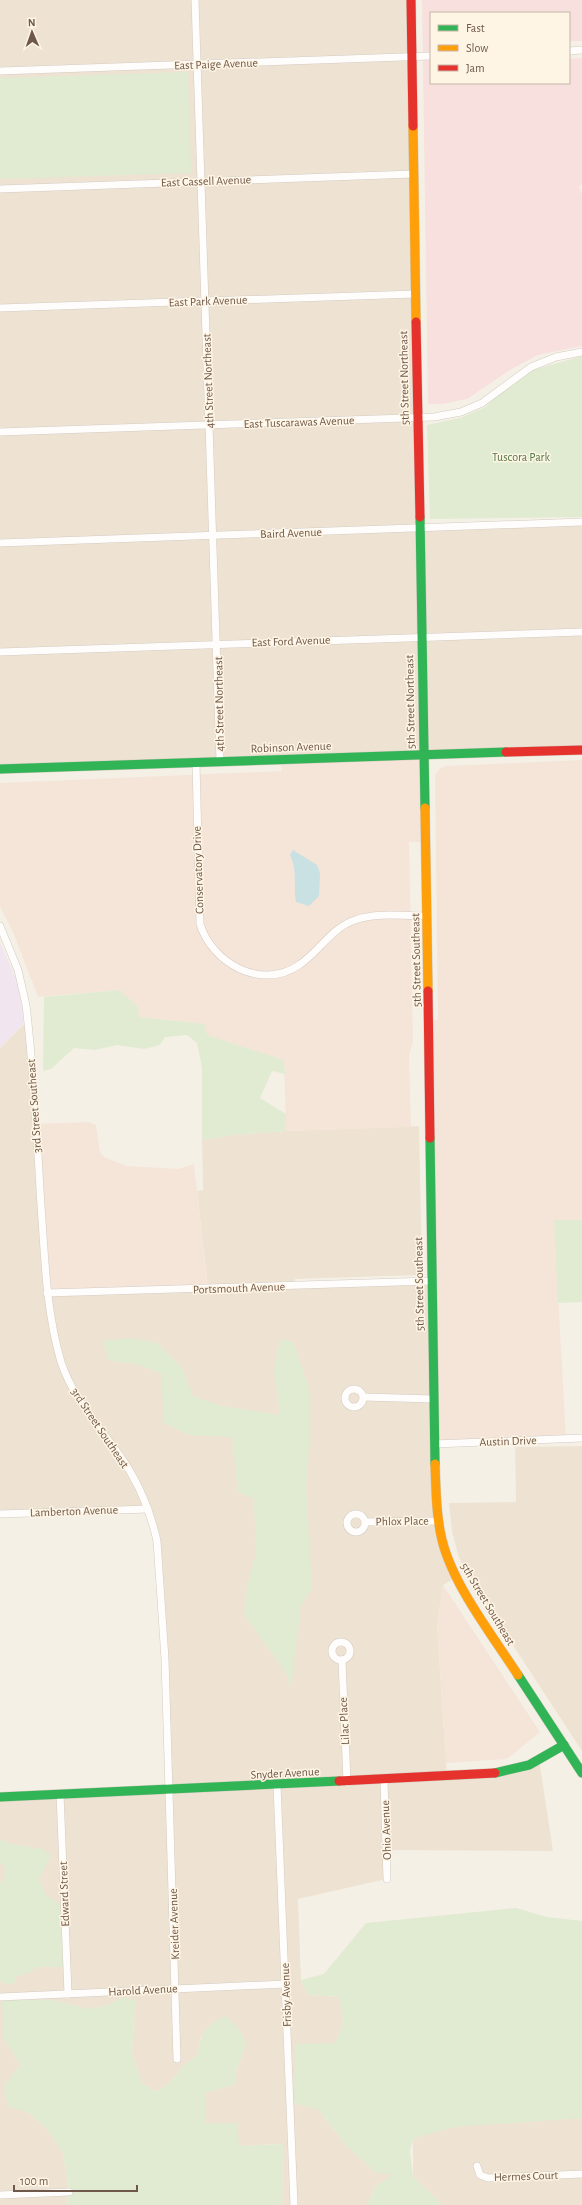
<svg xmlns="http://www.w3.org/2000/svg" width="582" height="2205" font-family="'Alegreya Sans',sans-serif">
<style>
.residential{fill:#eee3d3}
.commercial{fill:#f5e5d9}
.education{fill:#f1e6ef}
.medical{fill:#f7e0dd}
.green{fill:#e0ebd1}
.water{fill:#c9e1e3}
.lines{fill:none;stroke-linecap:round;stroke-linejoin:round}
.street-casing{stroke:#d3cbc2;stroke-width:8}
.fast-casing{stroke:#d4ccc3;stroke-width:10}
.slow-casing{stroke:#d4ccc3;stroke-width:10}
.jam-casing{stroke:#d4ccc3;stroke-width:10}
.street{stroke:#fefdfb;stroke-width:7}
.fast{stroke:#30b455;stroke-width:9}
.slow{stroke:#ff9f0a;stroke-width:9}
.jam{stroke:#e5322d;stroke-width:9}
.labels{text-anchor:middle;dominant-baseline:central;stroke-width:3;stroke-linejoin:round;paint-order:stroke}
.street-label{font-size:12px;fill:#6f5849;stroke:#fef5e5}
.park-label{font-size:12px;fill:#537a44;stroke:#fef5e5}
</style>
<rect width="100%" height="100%" fill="#f5f0e6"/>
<g class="residential">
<polygon points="0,0 411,0 419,528 582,522 582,750 0,768"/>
<polygon points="28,1020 38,1168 208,1289 197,1191 203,1190 202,1140 231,1135 286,1131 419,1126 422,1270 418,1275 295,1279 293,1286 431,1281 436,1496 457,1577 443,1585 437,1625 447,1776 501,1773 539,1759 553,1851 386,1850 387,1879 298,1899 301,1980 308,1995 340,1997 343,2024 335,2043 319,2110 344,2143 394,2175 376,2186 367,2205 282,2205 283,2144 239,2146 206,2124 206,2093 235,2084 235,2074 246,2044 201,2036 197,2056 185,2064 169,2084 156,2092 142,2083 132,2054 135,2001 124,1998 108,2005 89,2009 52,2000 12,2052 21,2065 11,2076 29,2113 47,2129 63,2153 69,2192 67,2205 0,2205 0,1797 167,1790 161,1570 148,1509 0,1514 0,1048"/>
<polygon points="582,1446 582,1751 488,1607 459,1558 452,1532 449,1503 516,1502 515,1447"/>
<polygon points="582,2117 582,2205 423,2205 413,2194 413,2125"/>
</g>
<g class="commercial">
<polygon points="424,755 426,842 409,842 413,1042 409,1056 411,1127 286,1131 284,1060 206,1035 205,1024 139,1017 119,990 38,997 13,932 0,907 0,783 282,771 280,759"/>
<polygon points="582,760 582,1220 554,1220 566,1439 434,1444 429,1020 438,1020 435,775 439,769 446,766"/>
<polygon points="88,1122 96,1125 100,1152 104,1157 127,1166 178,1169 194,1164 208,1289 47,1293 36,1124"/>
<polygon points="443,1585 540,1732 507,1759 446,1763 437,1625"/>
</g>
<polygon class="education" points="0,943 19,985 24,1023 0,1048"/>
<polygon class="medical" points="422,0 582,0 582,41 569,41 569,13 431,13 431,83 569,83 569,59 582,58 582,185 579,186 582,195 582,346 538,355 510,370 467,399 442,404 428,404"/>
<g class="green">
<polygon points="188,72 191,173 0,179 0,78"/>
<polygon points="582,356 582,517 430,519 427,425 460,418 486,407 494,398 530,371"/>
<polygon points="119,990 138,1007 139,1017 205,1024 207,1035 284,1060 285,1074 272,1071 260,1098 286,1114 286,1131 231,1135 202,1140 202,1068 197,1043 187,1035 165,1037 160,1045 144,1049 117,1045 95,1050 74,1048 51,1069 43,1071 44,997"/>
<polygon points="554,1220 582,1220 582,1302 558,1303"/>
<polygon points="132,1338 158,1343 183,1369 193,1396 222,1406 280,1415 274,1371 280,1340 293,1342 310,1390 310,1441 306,1484 312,1588 301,1605 291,1687 286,1673 244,1614 247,1586 256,1554 254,1499 238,1492 232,1437 189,1435 164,1423 161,1374 137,1364 109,1361 103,1341"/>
<polygon points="0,1839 12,1844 43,1849 51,1856 39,1879 46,1895 60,1905 64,1967 36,1967 29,1973 16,1977 15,1983 5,1984 0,1981 0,1883 4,1879 5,1866 0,1864"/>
<polygon points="516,1908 547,1917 582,1921 582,2118 454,2127 414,2138 410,2150 413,2177 443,2205 367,2205 376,2186 393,2175 375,2172 344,2143 319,2110 294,2103 295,2044 335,2043 343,2024 340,1997 308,1995 301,1980 324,1974 366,1923"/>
<path d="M124,1997L135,2001L132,2054L142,2083L156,2092L169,2084L185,2064L197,2056C201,2033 204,2026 226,2016L241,2031L246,2044L235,2074V2084L206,2093V2123H237L239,2146L283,2144L282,2205H67L69,2191L63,2153L47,2129L29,2113L8,2106L4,2087L11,2076L21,2065L4,2039L2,2000H52L89,2009L108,2005Z"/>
</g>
<path class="water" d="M293,850L317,865L320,873L319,896L309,906L296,902C293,886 298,870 290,855Z"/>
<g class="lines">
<g class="street-casing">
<g id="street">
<polyline points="195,0 220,761"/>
<polyline points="569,51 582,50"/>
<polyline points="0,71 431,56"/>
<polyline points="0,189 413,174"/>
<polyline points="0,308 415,294"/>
<polyline points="0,432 434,417 461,412 482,403 531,367 556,357 582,352"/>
<polyline points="0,543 582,522"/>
<polyline points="0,652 582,632"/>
<path d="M196,762L200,924C212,963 261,991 299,965C319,952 331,928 355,920C377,912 405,916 427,916"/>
<path d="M0,926L18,970L26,1005C34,1072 37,1139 41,1206C45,1259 46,1311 61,1362C73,1398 98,1425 120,1456C138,1481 150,1510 157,1541L165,1659L177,2059"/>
<polyline points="47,1293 431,1281"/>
<circle cx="354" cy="1398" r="9"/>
<polyline points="364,1397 433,1399"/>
<polyline points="434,1444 582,1438"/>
<circle cx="356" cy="1523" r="9"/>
<polyline points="0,1514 148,1509"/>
<polyline points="366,1522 438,1521"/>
<circle cx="341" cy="1651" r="9"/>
<polyline points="342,1660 347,1782"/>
<polyline points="384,1780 387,1879"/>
<polyline points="277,1785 294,2205"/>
<polyline points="60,1794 68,1994"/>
<polyline points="0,1997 285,1984"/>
<polyline points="477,2166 480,2175 488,2178 582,2174"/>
<polyline points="0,2195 69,2192"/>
</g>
</g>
<g class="fast-casing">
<g id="fast">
<polyline points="420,517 425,808"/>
<polyline points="0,769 506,752"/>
<polyline points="430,1138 435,1464"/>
<polyline points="518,1675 582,1773"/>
<polyline points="495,1773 529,1765 564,1745"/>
<polyline points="0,1797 339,1781"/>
</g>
</g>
<g class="slow-casing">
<g id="slow">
<polyline points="413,126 416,322"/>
<polyline points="425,808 428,991"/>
<path d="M435,1464C436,1489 436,1515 442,1540C453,1585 492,1635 518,1675"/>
</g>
</g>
<g class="jam-casing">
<g id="jam">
<polyline points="411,0 413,126"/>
<polyline points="416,322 420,517"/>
<polyline points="506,752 582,750"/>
<polyline points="428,991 430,1138"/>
<polyline points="339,1781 495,1773"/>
</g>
</g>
<use href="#street" class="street"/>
<use href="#fast" class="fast"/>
<use href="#slow" class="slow"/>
<use href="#jam" class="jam"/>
</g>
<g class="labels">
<g class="street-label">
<text transform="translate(216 64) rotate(-2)">East Paige Avenue</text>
<text transform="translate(206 181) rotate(-2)">East Cassell Avenue</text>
<text transform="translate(208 301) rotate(-2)">East Park Avenue</text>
<text transform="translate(404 378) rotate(-91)">5th Street Northeast</text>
<text transform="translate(208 381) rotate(-92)">4th Street Northeast</text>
<text transform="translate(299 422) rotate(-2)">East Tuscarawas Avenue</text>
<text transform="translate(291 533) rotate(-2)">Baird Avenue</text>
<text transform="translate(291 641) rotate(-2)">East Ford Avenue</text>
<text transform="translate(410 702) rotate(-91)">5th Street Northeast</text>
<text transform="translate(219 704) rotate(-91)">4th Street Northeast</text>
<text transform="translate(291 747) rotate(-2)">Robinson Avenue</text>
<text transform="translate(198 870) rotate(-92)">Conservatory Drive</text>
<text transform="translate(416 960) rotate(-91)">5th Street Southeast</text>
<text transform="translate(34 1106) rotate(-94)">3rd Street Southeast</text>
<text transform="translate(419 1284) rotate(-91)">5th Street Southeast</text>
<text transform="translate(239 1288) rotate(-2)">Portsmouth Avenue</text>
<text transform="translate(100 1428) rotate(56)">3rd Street Southeast</text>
<text transform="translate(508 1441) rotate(-2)">Austin Drive</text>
<text transform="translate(74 1511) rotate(-2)">Lamberton Avenue</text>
<text transform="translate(402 1521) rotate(-1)">Phlox Place</text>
<text transform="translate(488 1604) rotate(59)">5th Street Southeast</text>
<text transform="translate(344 1721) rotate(-93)">Lilac Place</text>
<text transform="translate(285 1773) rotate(-3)">Snyder Avenue</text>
<text transform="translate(386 1830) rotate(-92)">Ohio Avenue</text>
<text transform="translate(64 1894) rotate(-92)">Edward Street</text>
<text transform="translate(174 1924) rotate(-92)">Kreider Avenue</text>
<text transform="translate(143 1990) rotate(-3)">Harold Avenue</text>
<text transform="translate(286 1995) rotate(-92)">Frisby Avenue</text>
<text transform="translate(526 2176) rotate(-2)">Hermes Court</text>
</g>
<g class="park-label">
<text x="521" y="457">Tuscora Park</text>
</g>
</g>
<rect x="430" y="12" width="140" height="72" fill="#fef5e5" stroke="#c5b6a7"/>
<rect x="438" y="25" width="20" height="6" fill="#30b455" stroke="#c5b6a7"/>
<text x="466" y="32" font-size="12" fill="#6f5849">Fast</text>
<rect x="438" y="45" width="20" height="6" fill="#ff9f0a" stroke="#c5b6a7"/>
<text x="466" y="52" font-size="12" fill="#6f5849">Slow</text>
<rect x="438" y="65" width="20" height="6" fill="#e5322d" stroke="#c5b6a7"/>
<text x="466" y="72" font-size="12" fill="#6f5849">Jam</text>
<g transform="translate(32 32) rotate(358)" stroke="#fef5e5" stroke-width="3" paint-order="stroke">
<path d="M0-3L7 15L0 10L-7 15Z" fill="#6f5849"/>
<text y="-6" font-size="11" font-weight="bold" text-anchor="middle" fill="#6f5849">N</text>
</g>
<path d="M14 2185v6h123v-6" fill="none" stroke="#6f5849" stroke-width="2"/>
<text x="20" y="2185" font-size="12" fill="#6f5849" stroke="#fef5e5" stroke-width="3" paint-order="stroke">100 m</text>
</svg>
